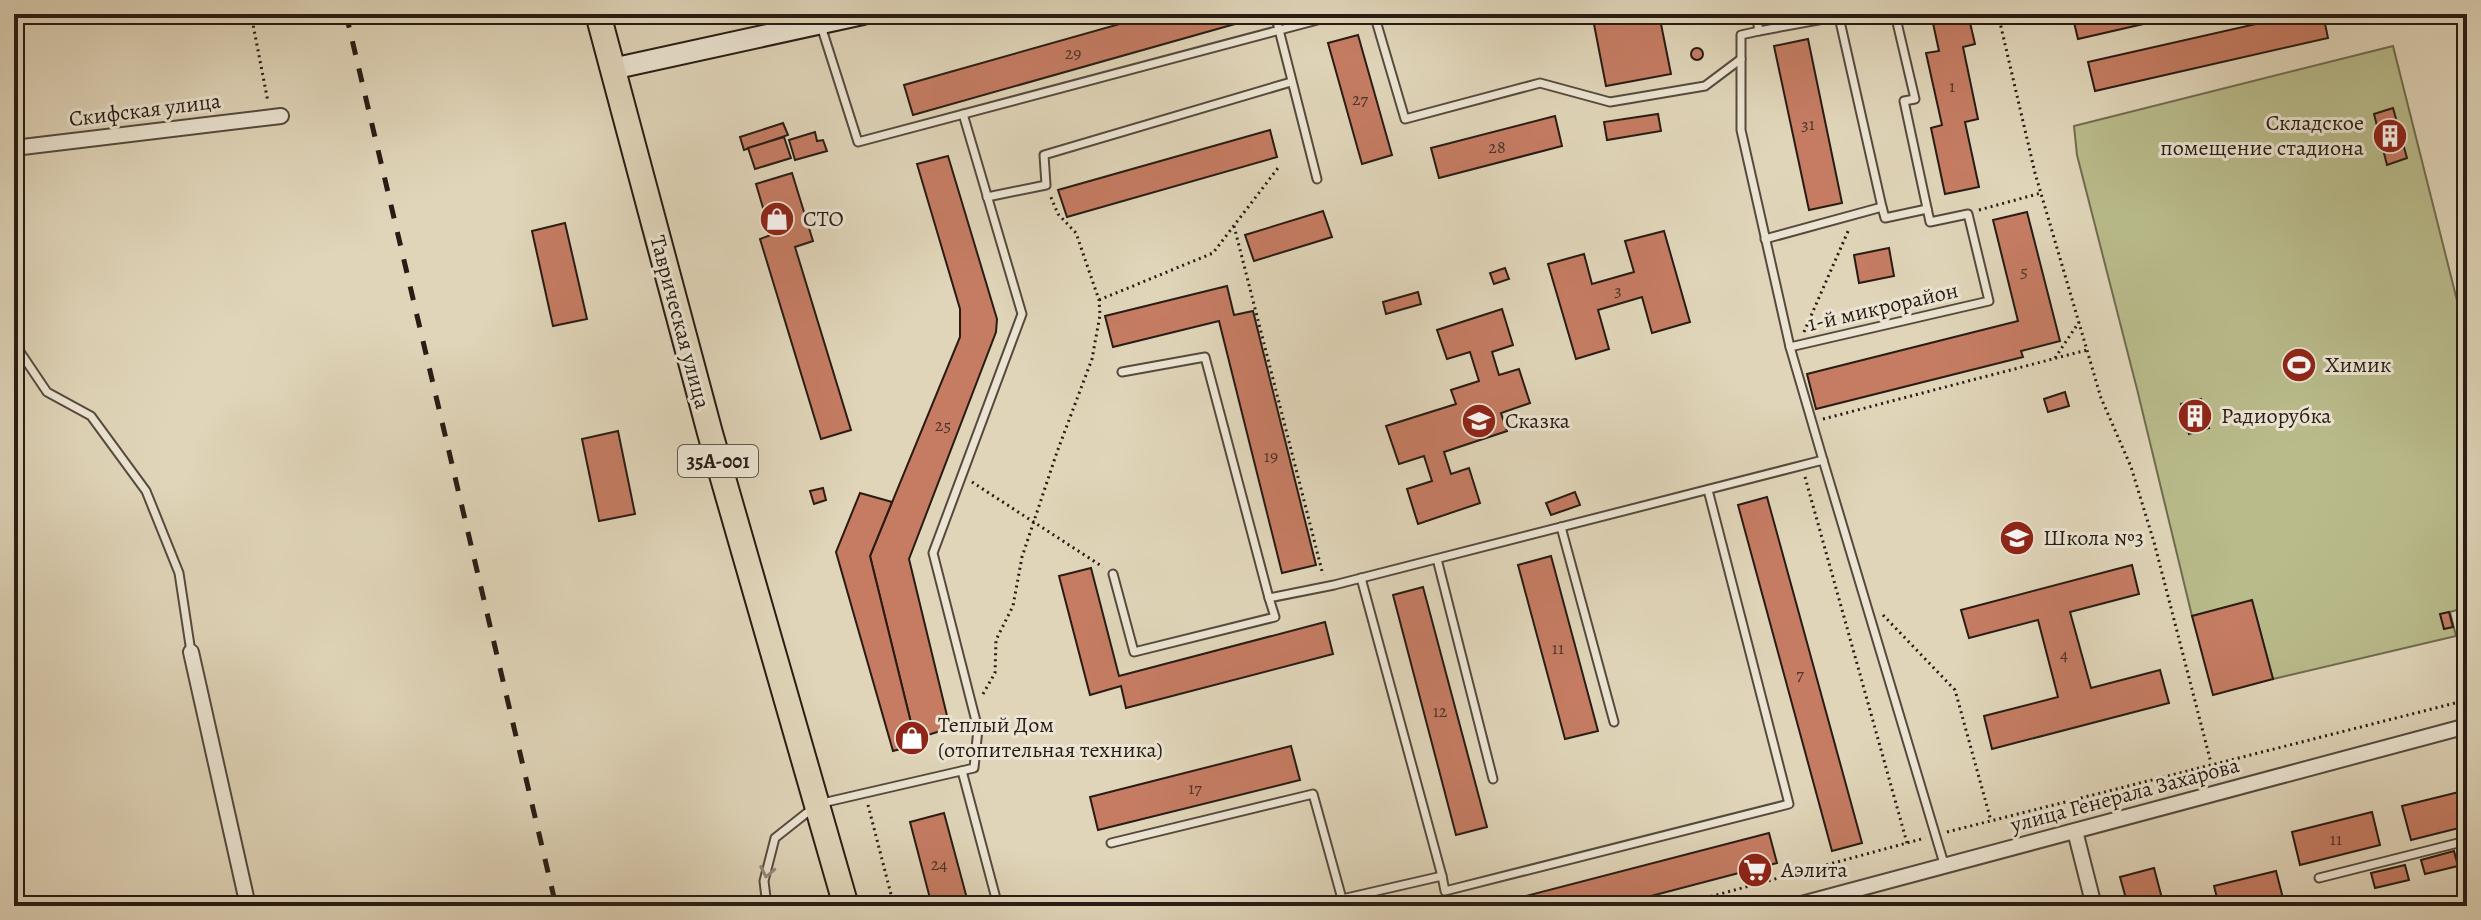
<svg xmlns="http://www.w3.org/2000/svg" width="2481" height="920" font-family="Alegreya,serif">
<style>
.green{fill:#b9bb8b;stroke:#706c50;stroke-width:2}
.building{fill:#c57c63;stroke:#281c15;stroke-width:2}
.lines{fill:none;stroke-linecap:round;stroke-linejoin:round}
.service-casing{stroke:#564a3e;stroke-width:11}
.minor-casing{stroke:#564a3e;stroke-width:18}
.secondary-casing{stroke:#281c15;stroke-width:24}
.trunk-casing{stroke:#281c15;stroke-width:28}
.path{stroke:#281c15;stroke-width:3;stroke-dasharray:2 4;stroke-linecap:butt}
.service{stroke:#ebe4d2;stroke-width:7}
.minor{stroke:#ebe4d2;stroke-width:14}
.secondary{stroke:#ebe4d2;stroke-width:20}
.trunk{stroke:#e0d5b9;stroke-width:24}
.rail{stroke:#281c15;stroke-width:5;stroke-dasharray:14 14;stroke-linecap:butt}
.oneway{stroke:#938a7d}
.labels{text-anchor:middle;dominant-baseline:central;stroke-width:6;stroke-linejoin:round;paint-order:stroke}
.number-label{font-size:18px;fill:#4f3428}
.shield{fill:#ebe4d2;stroke:#62584e;stroke-width:2}
.shield-label{font-size:20px;font-weight:bold;fill:#281c15}
.street-label{font-size:22px;fill:#281c15;stroke:#ebe4d2}
.poi-label{font-size:22px;fill:#281c15;stroke:#ebe4d2;text-anchor:start}
</style>
<rect width="100%" height="100%" fill="#e0d5b9"/>
<filter id="stains"><feTurbulence type="fractalNoise" baseFrequency=".0025" numOctaves="4"/><feColorMatrix values="0 0 0 0 .2 0 0 0 0 .09 0 0 0 0 .02 0 0 0 .5 -.17"/></filter>
<radialGradient id="worn" r=".72"><stop offset=".6" stop-color="#630" stop-opacity="0"/><stop offset="1" stop-color="#630" stop-opacity=".3"/></radialGradient>
<polygon class="green" points="2393,46 2467,340 2467,607 2450,612 2456,636 2273,679 2252,601 2192,616 2137,389 2077,155 2074,126"/>
<g class="building">
<polygon points="1155,14 1240,14 1242,22 913,115 904,85"/>
<polygon points="1592,14 1659,14 1671,74 1606,86"/>
<polygon points="1931,14 1968,14 1975,44 1963,47 1978,119 1965,122 1979,187 1945,194 1931,128 1942,125 1926,53 1939,51"/>
<polygon points="2072,14 2187,14 2078,39"/>
<polygon points="2300,14 2323,14 2328,38 2095,91 2088,62"/>
<polygon points="1358,35 1392,155 1362,164 1328,43"/>
<polygon points="1808,39 1842,203 1809,210 1774,46"/>
<circle cx="1697" cy="54" r="6"/>
<polygon points="2393,108 2407,158 2387,165 2374,114"/>
<polygon points="1658,114 1661,131 1607,140 1604,122"/>
<polygon points="1555,116 1562,146 1439,178 1431,148"/>
<polygon points="783,123 788,135 744,150 740,137"/>
<polygon points="1270,130 1277,157 1067,217 1058,190"/>
<polygon points="815,132 817,141 823,140 827,151 795,160 789,140"/>
<polygon points="784,137 791,158 755,169 748,148"/>
<polygon points="948,156 997,319 996,332 909,559 950,728 915,739 870,556 960,337 960,309 917,164"/>
<polygon points="792,173 813,241 795,247 851,430 821,439 760,239 771,235 756,184"/>
<polygon points="1323,211 1332,237 1254,261 1245,235"/>
<polygon points="2027,212 2060,341 2021,351 2023,357 1816,409 1807,374 2018,321 1993,220"/>
<polygon points="565,223 587,319 553,326 532,231"/>
<polygon points="1664,231 1690,322 1652,333 1642,297 1598,310 1609,349 1576,359 1548,264 1584,254 1592,284 1634,272 1625,241"/>
<polygon points="1889,248 1894,276 1859,283 1854,255"/>
<polygon points="1505,268 1509,279 1494,284 1490,273"/>
<polygon points="1227,286 1234,315 1253,311 1316,565 1282,573 1219,321 1113,347 1105,316"/>
<polygon points="1418,292 1421,304 1386,314 1383,302"/>
<polygon points="1502,309 1513,345 1492,352 1499,375 1519,369 1530,403 1501,413 1507,431 1444,452 1451,474 1469,468 1480,503 1418,524 1407,489 1432,481 1424,456 1399,464 1386,426 1456,404 1451,390 1479,381 1470,352 1447,359 1437,330"/>
<polygon points="2065,392 2069,406 2048,412 2044,399"/>
<polygon points="2201,399 2209,428 2189,434 2181,404"/>
<polygon points="618,431 635,514 599,521 582,439"/>
<polygon points="823,488 826,500 814,504 810,491"/>
<polygon points="1575,492 1580,505 1551,515 1546,503"/>
<polygon points="860,493 892,502 870,556 915,739 908,747 893,751 836,552"/>
<polygon points="1767,497 1862,843 1832,851 1738,505"/>
<polygon points="1551,556 1598,731 1565,739 1518,565"/>
<polygon points="2132,565 2139,594 2070,612 2091,688 2160,670 2169,703 1992,749 1984,716 2058,697 2038,620 1969,638 1961,610"/>
<polygon points="1091,568 1119,676 1325,622 1333,654 1126,708 1121,686 1090,695 1059,576"/>
<polygon points="1423,587 1487,827 1456,835 1393,595"/>
<polygon points="2252,600 2273,679 2213,695 2192,616"/>
<polygon points="2449,612 2453,627 2444,629 2440,614"/>
<polygon points="1291,746 1300,780 1098,830 1090,797"/>
<polygon points="2467,790 2467,826 2411,840 2402,806"/>
<polygon points="2372,812 2380,845 2300,865 2292,832"/>
<polygon points="944,813 969,906 932,906 910,822"/>
<polygon points="1769,833 1777,863 1613,906 1487,906"/>
<polygon points="2454,851 2458,866 2425,874 2421,860"/>
<polygon points="2405,865 2409,880 2375,888 2371,873"/>
<polygon points="2154,868 2164,906 2128,906 2120,877"/>
<polygon points="2276,871 2285,906 2219,906 2214,886"/>
</g>
<g class="lines">
<g class="service-casing">
<g id="service">
<polyline points="1275,14 1317,179"/>
<polyline points="1374,14 1405,119 1540,83 1610,102 1705,86 1741,59"/>
<polyline points="1756,14 1759,31 1741,35 1741,130 1790,347 1989,301 1968,214 1930,222 1904,101 1915,99 1895,14"/>
<polyline points="821,26 858,142 1340,14"/>
<polyline points="1759,31 1851,14"/>
<polyline points="987,197 1046,185 1044,155 1291,82"/>
<polyline points="1882,207 1885,218 1927,209"/>
<polyline points="1765,239 1882,207 1839,17"/>
<polyline points="14,343 47,392 91,416 146,491 179,573 191,652"/>
<polyline points="1790,347 1823,460"/>
<polyline points="1122,372 1205,357 1269,598"/>
<polyline points="1561,527 1614,722"/>
<polyline points="1437,559 1493,779"/>
<polyline points="1113,574 1134,652 1275,617 1269,598 1334,585 1823,460 1945,867"/>
<polyline points="1361,578 1442,876"/>
<polyline points="962,771 998,906"/>
<polyline points="1111,843 1313,794 1344,906"/>
<polyline points="2319,878 2462,842 2467,862"/>
<polyline points="1342,899 1442,876 1445,891 1789,804 1708,490"/>
<polyline points="767,906 764,881 775,838 818,804 974,768 978,729 933,553 1022,314 963,114"/>
</g>
</g>
<g class="minor-casing">
<g id="minor">
<polyline points="14,148 281,116"/>
<polyline points="191,652 248,906"/>
<polyline points="2075,831 2094,906"/>
<polyline points="1794,906 2467,726"/>
</g>
</g>
<g class="secondary-casing">
<polyline id="secondary" points="612,69 863,14"/>
</g>
<g class="trunk-casing">
<polyline id="trunk" points="598,14 710,433 846,906"/>
</g>
<g class="path">
<polyline points="251,14 268,102"/>
<polyline points="1998,14 2035,173 2101,398 2131,467 2154,542 2211,763"/>
<polyline points="1979,210 2041,193"/>
<polyline points="1234,226 1323,575"/>
<polyline points="1099,300 1213,253 1278,168"/>
<polyline points="1804,332 1849,229"/>
<polyline points="2055,358 2079,322"/>
<polyline points="1823,419 2087,350"/>
<polyline points="1805,477 1907,843"/>
<polyline points="972,482 1103,567"/>
<polyline points="1883,615 1955,690 1991,821"/>
<polyline points="983,694 995,673 996,640 1013,606 1022,557 1057,452 1092,359 1100,315 1099,300 1076,233 1058,214 1050,195"/>
<polyline points="868,805 894,906"/>
<polyline points="1947,832 2467,700"/>
<polyline points="1676,906 1925,838"/>
</g>
<use href="#service" class="service"/>
<use href="#minor" class="minor"/>
<use href="#secondary" class="secondary"/>
<use href="#trunk" class="trunk"/>
<polyline class="rail" points="346,14 556,906"/>
</g>
<defs><path id="oneway-chevron" d="M-2-3.5L2.5 0L-2 3.5" fill="none" stroke-width="1.6" stroke-linecap="round" stroke-linejoin="round" transform="scale(2)"/></defs>
<use class="oneway" href="#oneway-chevron" transform="translate(767 872) rotate(101)"/>
<defs>
<g id="building-disc" transform="scale(1.8)"><circle r="9.5" fill="#8f2418" stroke="#ebe4d2"/><path d="M-4-6H4V6H1V3H-1V6H-4ZM-2.5-4.3h1.7v1.8h-1.7ZM.8-4.3h1.7v1.8H.8ZM-2.5-1h1.7V.8h-1.7ZM.8-1h1.7V.8H.8Z" fill="#fff"/></g>
<g id="shop-disc" transform="scale(1.8)"><circle r="9.5" fill="#8f2418" stroke="#ebe4d2"/><path d="M-5-2.5h2.3a2.7 3.5 0 0 1 5.4 0H5L5.5 6h-11ZM-1.5-2.5h3a1.5 2.3 0 0 0-3 0Z" fill="#fff"/></g>
<g id="stadium-disc" transform="scale(1.8)"><circle r="9.5" fill="#8f2418" stroke="#ebe4d2"/><path d="M0-5a6.5 5 0 1 0 0 10a6.5 5 0 1 0 0-10ZM-3.5-1.8h7v3.6h-7Z" fill="#fff"/></g>
<g id="school-disc" transform="scale(1.8)"><circle r="9.5" fill="#8f2418" stroke="#ebe4d2"/><path d="M0-5L7-2L0 1L-7-2ZM-4 1L0 2.5L4 1V4Q0 6-4 4Z" fill="#fff"/></g>
<g id="supermarket-disc" transform="scale(1.8)"><circle r="9.5" fill="#8f2418" stroke="#ebe4d2"/><path d="M-6-5.5h2.5l.6 2H6L4.5 2H-2.5L-4.4-4H-6ZM-1.5 3.2a1.3 1.3 0 1 0 .1 0ZM3 3.2a1.3 1.3 0 1 0 .1 0Z" fill="#fff"/></g>
</defs>
<g fill-rule="evenodd">
<use href="#building-disc" x="2390" y="136"/>
<use href="#shop-disc" x="777" y="219"/>
<use href="#stadium-disc" x="2299" y="365"/>
<use href="#building-disc" x="2195" y="416"/>
<use href="#school-disc" x="1479" y="421"/>
<use href="#school-disc" x="2017" y="538"/>
<use href="#shop-disc" x="912" y="738"/>
<use href="#supermarket-disc" x="1755" y="870"/>
</g>
<g class="labels">
<g class="number-label">
<text x="1073" y="53">29</text>
<text x="1952" y="86">1</text>
<text x="1360" y="99">27</text>
<text x="1808" y="124">31</text>
<text x="1497" y="147">28</text>
<text x="2024" y="271">5</text>
<text x="1618" y="290">3</text>
<text x="943" y="425">25</text>
<text x="1271" y="456">19</text>
<text x="1558" y="648">11</text>
<text x="2064" y="654">4</text>
<text x="1800" y="674">7</text>
<text x="1440" y="711">12</text>
<text x="1195" y="788">17</text>
<text x="2336" y="839">11</text>
<text x="939" y="864">24</text>
</g>
<rect class="shield" x="678" y="445" width="80" height="32" rx="6"/>
<g class="shield-label">
<text x="718" y="461">35А-001</text>
</g>
<g class="street-label">
<text transform="translate(145 110) rotate(-7)">Скифская улица</text>
<text transform="translate(1883 307) rotate(-13)">1-й микрорайон</text>
<text transform="translate(680 322) rotate(75)">Таврическая улица</text>
<text transform="translate(2125 795) rotate(-15)">улица Генерала Захарова</text>
</g>
<g class="poi-label">
<text x="2364" y="123" text-anchor="end">Складское<tspan x="2364" dy="25">помещение стадиона</tspan></text>
<text x="803" y="219">СТО</text>
<text x="2325" y="365">Химик</text>
<text x="2221" y="416">Радиорубка</text>
<text x="1505" y="421">Сказка</text>
<text x="2043" y="538">Школа №3</text>
<text x="938" y="725">Теплый Дом<tspan x="938" dy="25">(отопительная техника)</tspan></text>
<text x="1781" y="870">Аэлита</text>
</g>
</g>
<rect width="2481" height="920" fill="none" stroke="#e0d5b9" stroke-width="48"/>
<rect x="16" y="16" width="2449" height="888" fill="none" stroke="#281c15" stroke-width="4"/>
<rect x="24" y="24" width="2433" height="872" fill="none" stroke="#281c15" stroke-width="2"/>
<rect width="100%" height="100%" filter="url(#stains)"/>
<rect width="100%" height="100%" fill="url(#worn)"/>
</svg>
